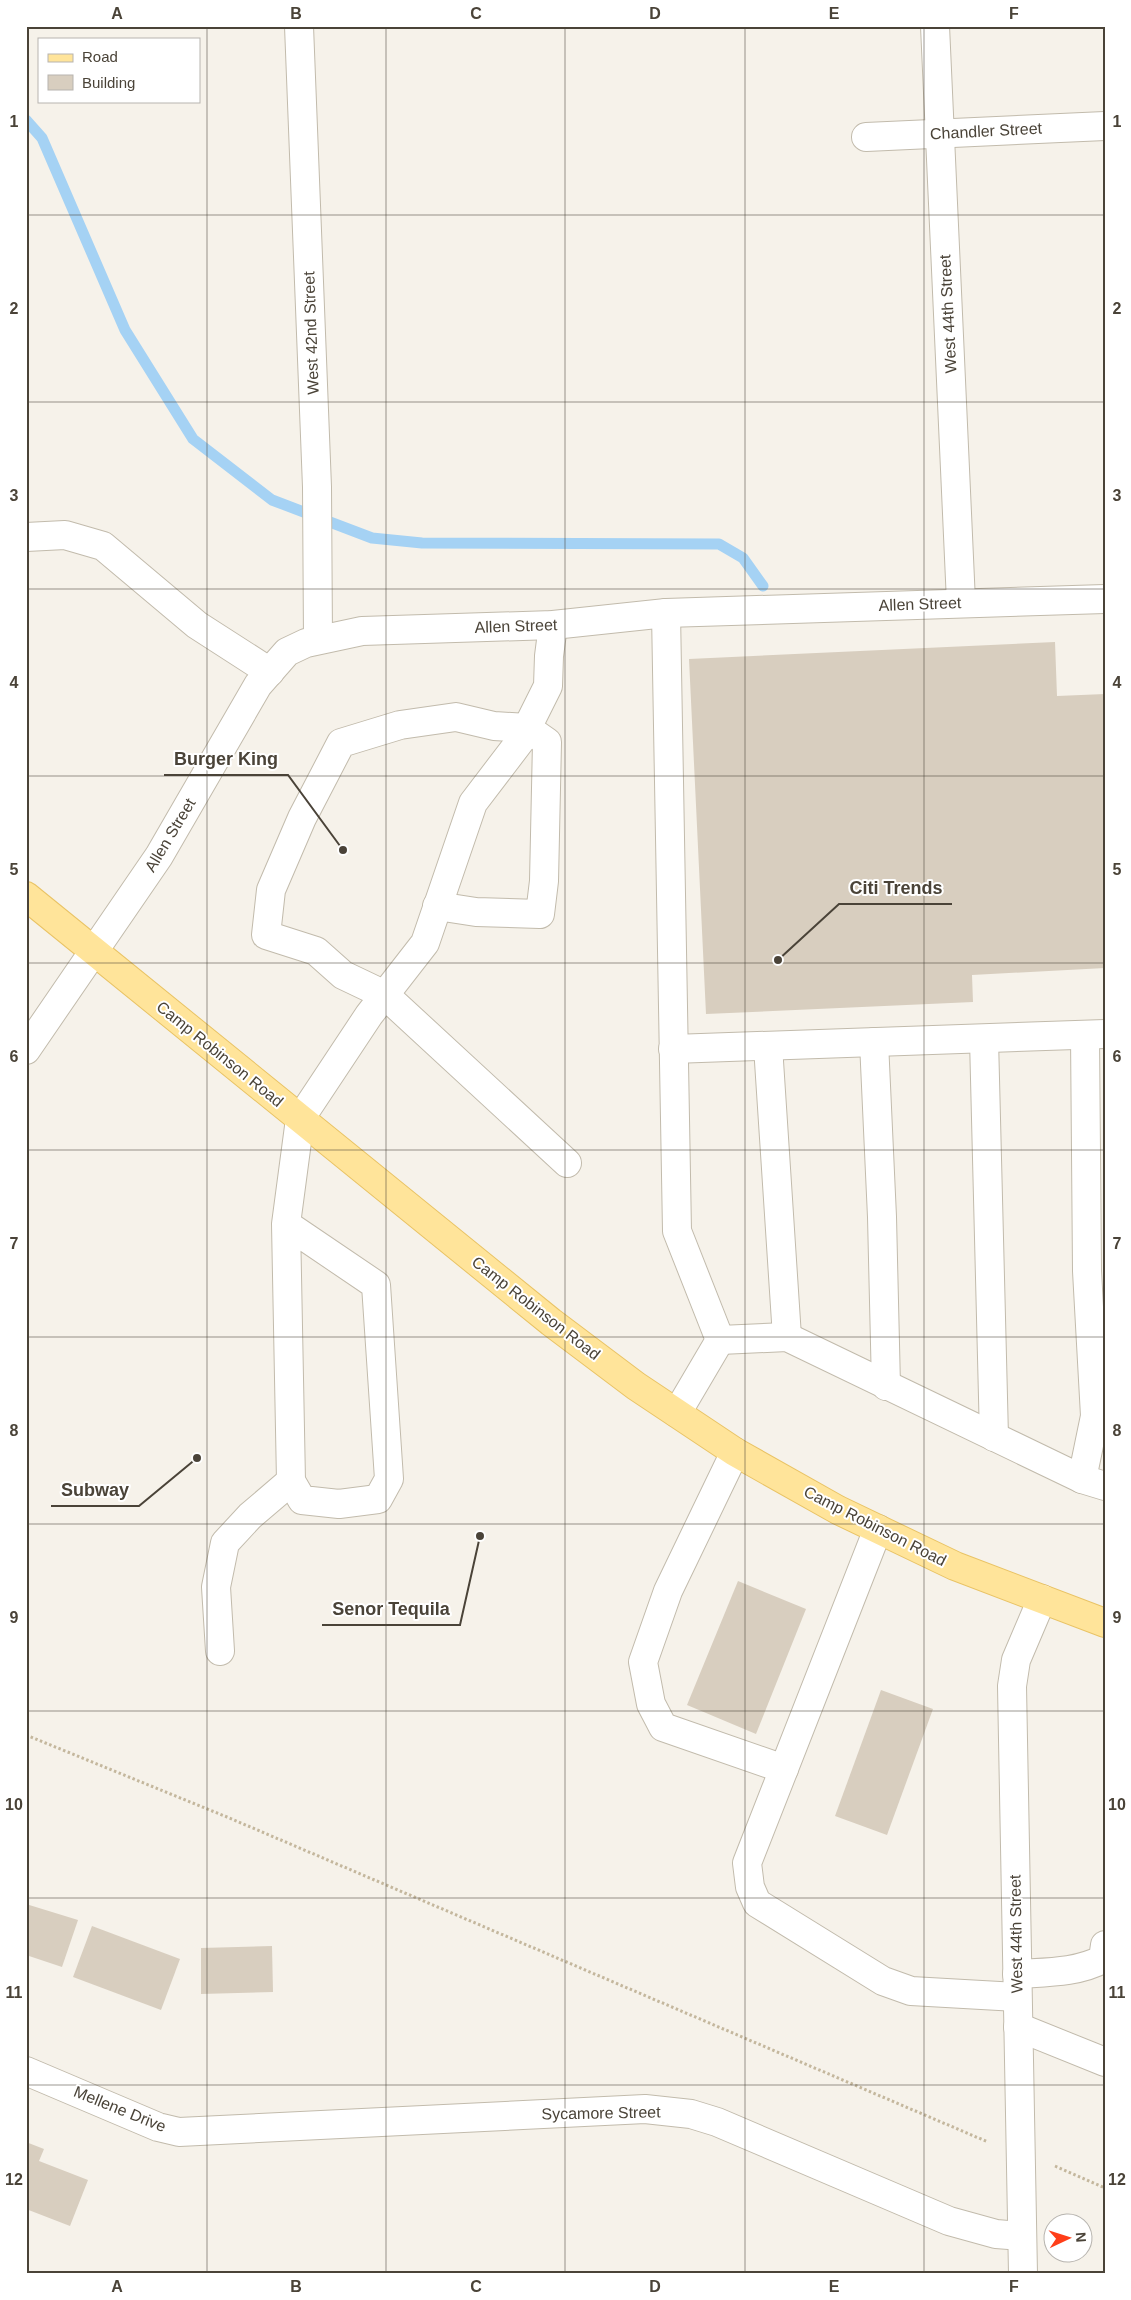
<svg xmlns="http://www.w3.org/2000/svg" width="1131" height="2300" font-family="Helvetica,sans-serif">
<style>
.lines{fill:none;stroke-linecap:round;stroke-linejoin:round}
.stream{stroke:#a5d2f4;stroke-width:11}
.building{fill:#d8cebf}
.minor-casing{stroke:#c2bbac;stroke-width:30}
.major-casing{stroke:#e9c365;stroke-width:30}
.path{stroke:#c4b79d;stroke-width:3;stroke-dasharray:2.5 2.5;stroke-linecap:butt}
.minor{stroke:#fff;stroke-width:28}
.major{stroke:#ffe49a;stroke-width:28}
.grid{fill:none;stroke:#4a4338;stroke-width:1;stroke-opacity:0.55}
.labels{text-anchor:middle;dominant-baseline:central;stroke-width:4;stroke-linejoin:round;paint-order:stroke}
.street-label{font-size:16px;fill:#4a4338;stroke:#fff}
.leader{fill:none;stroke:#4a4338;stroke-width:2}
.callout-dot{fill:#4a4338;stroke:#fff;stroke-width:2}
.callout-label{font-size:18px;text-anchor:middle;font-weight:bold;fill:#4a4338;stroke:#fff;stroke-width:4;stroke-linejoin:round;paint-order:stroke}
.neatline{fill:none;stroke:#4a4338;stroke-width:2}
.grid-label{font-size:16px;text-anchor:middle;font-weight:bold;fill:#4a4338}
</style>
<rect width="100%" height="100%" fill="#f6f2ea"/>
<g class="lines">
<polyline class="stream" points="26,120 42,138 125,330 193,439 272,500 372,538 422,543 719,544 743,558 763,586"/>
</g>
<g class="building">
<polygon points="1055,642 1057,696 1105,694 1105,968 972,975 973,1002 706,1014 689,659"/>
<polygon points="738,1581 806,1609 756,1734 687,1705"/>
<polygon points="881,1690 933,1709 887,1835 835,1816"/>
<polygon points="26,1904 78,1920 62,1967 26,1955"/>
<polygon points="92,1926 180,1959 161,2010 73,1977"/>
<polygon points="272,1946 273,1992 201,1994 201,1948"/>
<polygon points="26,2142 44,2149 39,2161 88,2180 70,2226 26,2209"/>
</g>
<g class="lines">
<g class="minor-casing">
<g id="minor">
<polyline points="299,26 317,487 318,639"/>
<polyline points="935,26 961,602"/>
<polyline points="866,137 1105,126"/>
<polyline points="26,537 65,535 103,546 197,625 270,672"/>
<polyline points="666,613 677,1231 720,1340 677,1413"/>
<polyline points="437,906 476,912 540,914 544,881 547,742 527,728 494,726 456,717 400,725 341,743 302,818 271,890 266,935 316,951 343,975 385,995 567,1163"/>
<polyline points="984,1039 994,1437"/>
<polyline points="874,1042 882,1217 886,1386"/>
<polyline points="768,1046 787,1337"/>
<polyline points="673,1049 1105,1034"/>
<polyline points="26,1050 159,856 258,685 287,652 306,643 362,631 553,625 666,613 1105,599"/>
<polyline points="286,1224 376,1285 389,1479 378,1499 339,1504 302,1500 291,1481 286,1224 300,1119 369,1015 425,943 473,803 521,740 548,686 549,656 553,625"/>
<polyline points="720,1340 787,1337 1082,1479 1105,1486"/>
<polyline points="735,1452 668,1591 643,1662 651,1704 663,1727 784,1769"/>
<polyline points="1082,1479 1095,1416 1087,1271 1085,1035"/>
<polyline points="878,1529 747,1863 750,1887 757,1903 883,1981 911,1991 1017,1997"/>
<polyline points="220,1651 216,1587 225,1543 250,1516 291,1481"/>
<path d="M1017,1974C1046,1972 1077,1973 1103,1959L1105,1945"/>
<polyline points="1018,2027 1105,2062"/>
<polyline points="26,2071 158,2127 179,2132 645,2109 691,2114 717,2122 949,2221 996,2234 1021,2236"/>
<polyline points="1023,2274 1012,1686 1016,1660 1042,1599"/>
</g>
</g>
<g class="major-casing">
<polyline id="major" points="26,896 551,1322 636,1386 735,1452 838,1510 955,1566 1105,1623"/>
</g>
<g class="path">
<polyline points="26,1735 227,1817 988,2142"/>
<polyline points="1055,2166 1105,2188"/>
</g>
<use href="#minor" class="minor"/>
<use href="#major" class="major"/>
</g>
<path class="grid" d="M207,26V2274M386,26V2274M565,26V2274M745,26V2274M924,26V2274M26,215H1105M26,402H1105M26,589H1105M26,776H1105M26,963H1105M26,1150H1105M26,1337H1105M26,1524H1105M26,1711H1105M26,1898H1105M26,2085H1105"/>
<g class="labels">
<g class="street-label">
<text transform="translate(986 131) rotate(-3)">Chandler Street</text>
<text transform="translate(948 314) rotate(-93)">West 44th Street</text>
<text transform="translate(311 333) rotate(-92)">West 42nd Street</text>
<text transform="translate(920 604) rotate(-2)">Allen Street</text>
<text transform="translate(516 626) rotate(-2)">Allen Street</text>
<text transform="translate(170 835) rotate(-59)">Allen Street</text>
<text transform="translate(220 1054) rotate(39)">Camp Robinson Road</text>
<text transform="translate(536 1308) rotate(38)">Camp Robinson Road</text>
<text transform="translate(875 1526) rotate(27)">Camp Robinson Road</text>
<text transform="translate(1016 1934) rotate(-91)">West 44th Street</text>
<text transform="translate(120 2109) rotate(22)">Mellene Drive</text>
<text transform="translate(601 2113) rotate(-1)">Sycamore Street</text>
</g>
</g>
<path class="leader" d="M343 850L288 775H164M778 960L839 904H952M197 1458L139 1506H51M480 1536L460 1625H322"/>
<g class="callout-dot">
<circle cx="343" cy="850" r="5"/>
<circle cx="778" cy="960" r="5"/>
<circle cx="197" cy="1458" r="5"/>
<circle cx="480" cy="1536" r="5"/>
</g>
<g class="callout-label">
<text x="226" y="765">Burger King</text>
<text x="896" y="894">Citi Trends</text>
<text x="95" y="1496">Subway</text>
<text x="391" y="1615">Senor Tequila</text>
</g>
<rect width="1131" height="2300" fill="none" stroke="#ffffff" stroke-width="55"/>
<rect x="38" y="38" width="162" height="65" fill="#ffffff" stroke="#b7b4af"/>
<rect x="48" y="54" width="25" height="8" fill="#ffe49a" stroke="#b7b4af"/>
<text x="82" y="62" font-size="15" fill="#4a4338">Road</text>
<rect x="48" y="75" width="25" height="15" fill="#d8cebf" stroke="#b7b4af"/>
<text x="82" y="88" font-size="15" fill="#4a4338">Building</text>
<g transform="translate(1068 2238) rotate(86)"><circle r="24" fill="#ffffff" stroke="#b7b4af"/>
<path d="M0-4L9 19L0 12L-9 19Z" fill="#ff3e18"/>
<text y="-8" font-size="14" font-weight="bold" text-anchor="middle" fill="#4a4338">N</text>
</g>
<rect x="28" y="28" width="1076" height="2244" class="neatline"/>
<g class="grid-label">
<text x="117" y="19">A</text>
<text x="296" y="19">B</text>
<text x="476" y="19">C</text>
<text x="655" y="19">D</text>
<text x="834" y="19">E</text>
<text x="1014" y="19">F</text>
<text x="14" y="127">1</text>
<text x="1117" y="127">1</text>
<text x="14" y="314">2</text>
<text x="1117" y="314">2</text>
<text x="14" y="501">3</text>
<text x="1117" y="501">3</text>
<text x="14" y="688">4</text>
<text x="1117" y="688">4</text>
<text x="14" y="875">5</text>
<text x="1117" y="875">5</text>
<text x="14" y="1062">6</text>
<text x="1117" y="1062">6</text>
<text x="14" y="1249">7</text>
<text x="1117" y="1249">7</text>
<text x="14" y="1436">8</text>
<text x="1117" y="1436">8</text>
<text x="14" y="1623">9</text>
<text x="1117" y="1623">9</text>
<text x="14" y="1810">10</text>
<text x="1117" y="1810">10</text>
<text x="14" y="1998">11</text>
<text x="1117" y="1998">11</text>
<text x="14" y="2185">12</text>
<text x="1117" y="2185">12</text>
<text x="117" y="2292">A</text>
<text x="296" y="2292">B</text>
<text x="476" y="2292">C</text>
<text x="655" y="2292">D</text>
<text x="834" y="2292">E</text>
<text x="1014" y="2292">F</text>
</g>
</svg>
